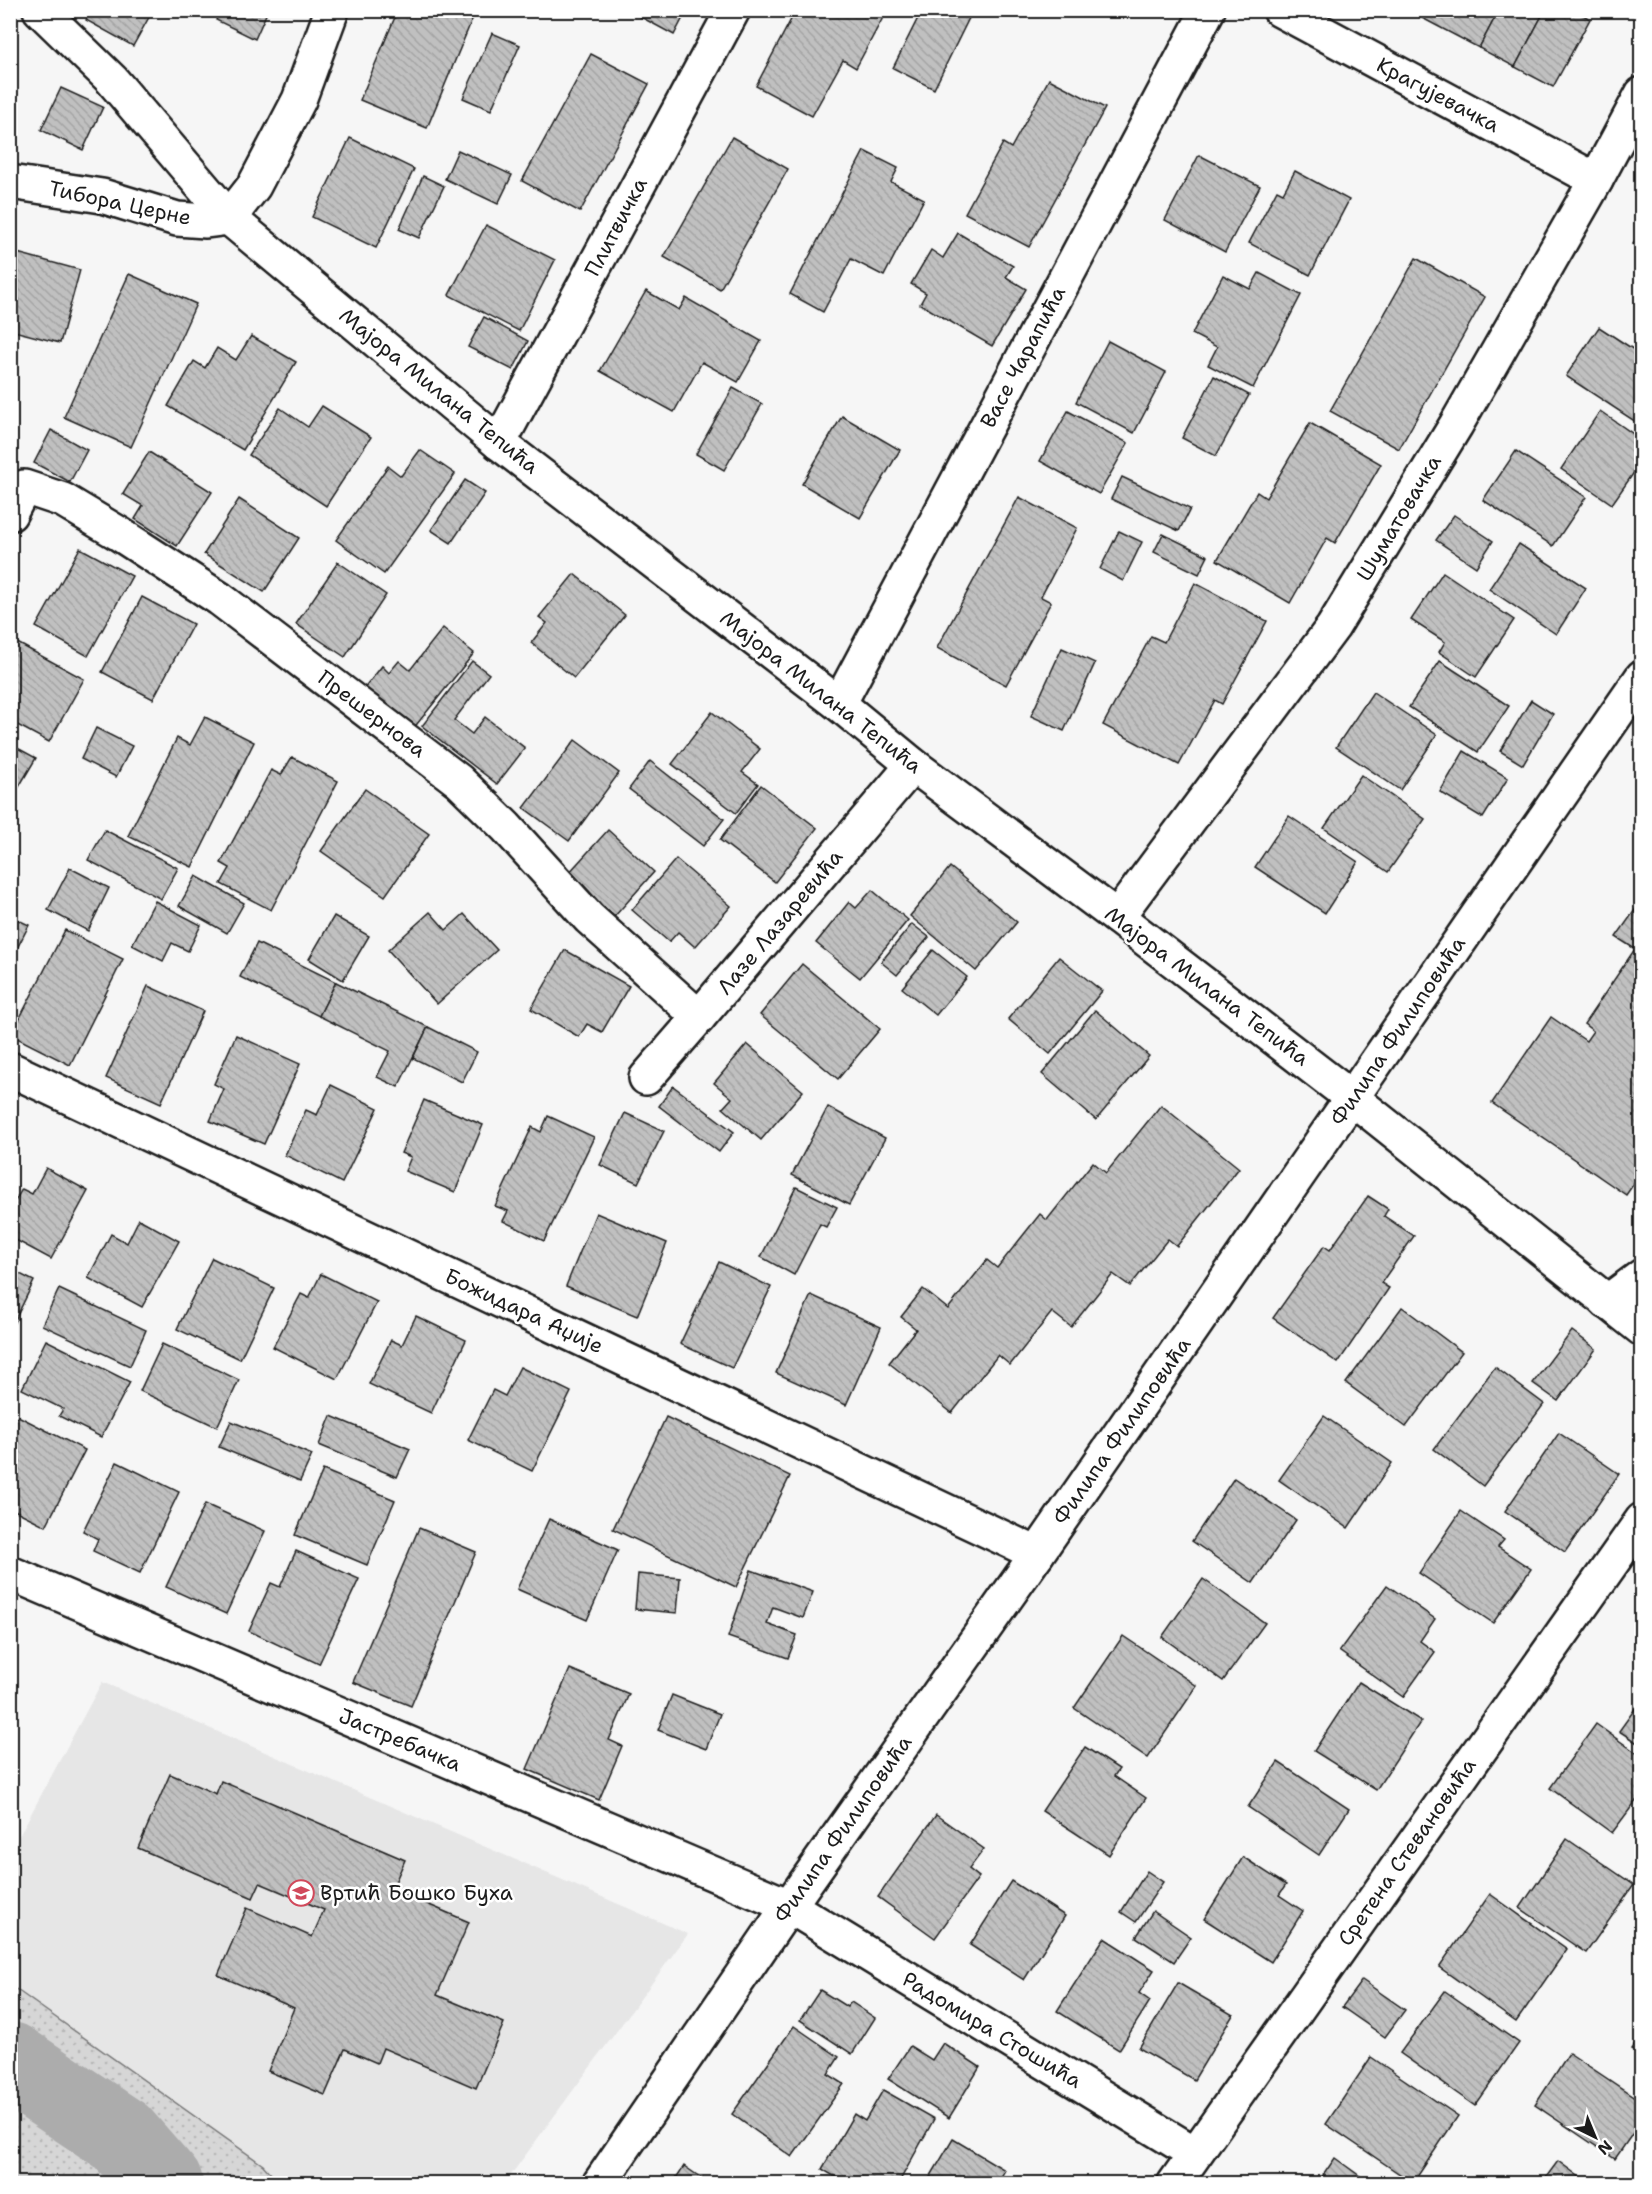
<svg xmlns="http://www.w3.org/2000/svg" width="1652" height="2194" font-family="'Shantell Sans',sans-serif">
<style>
.built{fill:#e6e6e6}
.green{fill:url(#green-dots);stroke:#797979;stroke-width:1.5}
.lines{fill:none;stroke-linecap:round;stroke-linejoin:round}
.river{stroke:#acacac;stroke-width:80}
.building{fill:url(#building-back-hatch);stroke:#1c1c1c;stroke-width:1.5}
.minor-casing{stroke:#1c1c1c;stroke-width:38}
.minor{stroke:#fff;stroke-width:33}
.labels{text-anchor:middle;dominant-baseline:central;stroke-width:5;stroke-linejoin:round;paint-order:stroke}
.street-label{font-size:21px;fill:#1c1c1c;stroke:#fff}
.poi-label{font-size:21px;fill:#1c1c1c;stroke:#fff;text-anchor:start}
</style>
<defs>
<pattern id="green-dots" width="8" height="8" patternUnits="userSpaceOnUse" patternTransform="scale(1.5)"><rect width="8" height="8" fill="#d6d6d6"/><path d="M2 2h.1M6 6h.1" fill="none" stroke="#b7b7b7" stroke-width="1.8" stroke-linecap="round"/></pattern>
<pattern id="building-back-hatch" width="6" height="6" patternUnits="userSpaceOnUse" patternTransform="scale(1.5)"><rect width="6" height="6" fill="#c0c0c0"/><path d="M-1 5l2 2M0 0l6 6M5-1l2 2" fill="none" stroke="#a4a4a4"/></pattern>
</defs>
<rect width="100%" height="100%" fill="#f6f6f6"/>
<filter id="ink" filterUnits="userSpaceOnUse"><feTurbulence type="fractalNoise" baseFrequency=".0167" numOctaves="2"/><feDisplacementMap in="SourceGraphic" scale="12" xChannelSelector="R" yChannelSelector="G"/><feConvolveMatrix kernelMatrix="1 2 1 2 8 2 1 2 1" color-interpolation-filters="sRGB"/></filter>
<g filter="url(#ink)">
<polygon class="built" points="102,1682 688,1934 505,2183 279,2183 263,2165 11,1985 11,1851"/>
<polygon class="green" points="10,1985 263,2165 279,2183 11,2183"/>
<g class="lines">
<polyline class="river" points="10,2062 121,2136 163,2184"/>
</g>
<g class="building">
<polygon points="91,10 153,10 133,46 86,20"/>
<polygon points="220,10 268,10 255,39 216,20"/>
<polygon points="398,10 476,10 427,128 360,100"/>
<polygon points="628,10 687,10 674,35"/>
<polygon points="796,10 887,10 856,68 843,60 812,116 756,86"/>
<polygon points="922,10 973,10 934,89 893,68"/>
<polygon points="1407,10 1499,10 1479,48"/>
<polygon points="1499,10 1545,10 1515,67 1479,48"/>
<polygon points="1545,10 1575,10 1590,19 1553,87 1515,67"/>
<polygon points="492,33 520,45 491,110 463,98"/>
<polygon points="591,54 649,84 580,212 522,181"/>
<polygon points="1049,79 1105,108 1029,247 965,213 1003,143 1011,148"/>
<polygon points="61,88 103,107 83,150 41,130"/>
<polygon points="732,137 788,169 720,289 664,257"/>
<polygon points="350,138 414,169 376,248 312,217"/>
<polygon points="458,150 512,175 498,204 445,179"/>
<polygon points="864,151 898,168 891,182 924,199 884,276 851,259 823,312 790,294"/>
<polygon points="1199,155 1260,186 1225,252 1165,220"/>
<polygon points="1295,171 1349,200 1310,275 1249,243 1277,190 1283,193"/>
<polygon points="423,176 444,186 419,238 399,229"/>
<polygon points="486,225 555,260 519,331 449,295"/>
<polygon points="1642,232 1642,250 1633,244"/>
<polygon points="958,233 1013,266 1006,277 1026,289 992,346 920,304 926,293 911,284 931,250 943,258"/>
<polygon points="10,251 80,270 60,343 10,330"/>
<polygon points="1416,258 1485,297 1399,449 1330,411"/>
<polygon points="1259,273 1301,295 1253,388 1208,365 1217,347 1192,334 1223,275 1250,289"/>
<polygon points="129,274 196,304 131,447 64,417"/>
<polygon points="646,291 679,310 686,298 761,341 738,382 702,362 674,412 600,371"/>
<polygon points="484,317 528,341 513,370 468,347"/>
<polygon points="1599,327 1642,355 1642,420 1639,424 1566,376"/>
<polygon points="251,336 296,362 243,450 168,406 194,361 205,368 217,348 236,360"/>
<polygon points="1108,341 1166,372 1134,433 1076,402"/>
<polygon points="1214,376 1249,395 1216,456 1182,438"/>
<polygon points="733,388 762,404 724,470 696,454"/>
<polygon points="322,406 371,437 326,506 249,455 280,408 308,427"/>
<polygon points="1068,411 1128,443 1099,494 1040,461"/>
<polygon points="1600,411 1642,440 1642,461 1612,504 1561,469"/>
<polygon points="842,416 900,450 860,518 802,484"/>
<polygon points="1310,423 1381,464 1335,543 1327,538 1290,603 1217,560 1257,492 1266,498"/>
<polygon points="51,430 87,450 70,482 34,463"/>
<polygon points="420,450 455,474 384,574 336,540 388,466 401,476"/>
<polygon points="1516,451 1586,497 1553,546 1483,500"/>
<polygon points="149,452 212,492 177,546 135,519 143,506 123,494"/>
<polygon points="1122,477 1190,509 1179,531 1111,499"/>
<polygon points="465,480 485,493 451,543 431,530"/>
<polygon points="1019,497 1077,528 1041,597 1051,602 1006,685 937,648"/>
<polygon points="239,499 299,538 264,592 204,554"/>
<polygon points="1454,515 1493,541 1476,567 1436,540"/>
<polygon points="1119,531 1142,542 1123,581 1100,569"/>
<polygon points="1163,534 1208,556 1199,574 1154,552"/>
<polygon points="1519,544 1586,588 1556,634 1489,589"/>
<polygon points="80,548 132,576 88,656 36,627"/>
<polygon points="338,562 386,595 345,657 296,624"/>
<polygon points="1443,572 1514,620 1476,677 1439,652 1445,642 1411,620"/>
<polygon points="574,574 625,615 574,678 531,643 547,623 539,617"/>
<polygon points="1195,583 1267,621 1222,704 1215,700 1179,765 1103,725 1151,636 1164,642"/>
<polygon points="142,597 193,624 153,699 102,672"/>
<polygon points="443,628 474,653 413,729 364,689 382,666 389,673 399,661 410,670"/>
<polygon points="10,639 84,679 49,742 10,721"/>
<polygon points="1062,648 1095,663 1064,731 1031,716"/>
<polygon points="472,661 489,674 454,720 472,734 485,717 525,748 497,784 422,726"/>
<polygon points="1440,661 1509,706 1478,752 1409,707"/>
<polygon points="1373,692 1437,735 1400,790 1336,747"/>
<polygon points="1531,700 1553,714 1523,765 1500,751"/>
<polygon points="712,712 760,749 742,772 758,784 736,813 672,764"/>
<polygon points="205,717 254,742 192,867 128,836 177,738 190,745"/>
<polygon points="96,728 132,746 116,777 81,759"/>
<polygon points="575,740 619,773 569,841 524,808"/>
<polygon points="10,744 36,758 10,802"/>
<polygon points="1464,751 1508,778 1483,818 1440,792"/>
<polygon points="292,757 338,781 271,910 221,884 230,868 221,863 271,770 281,775"/>
<polygon points="650,761 724,819 703,846 629,789"/>
<polygon points="1361,775 1425,819 1388,872 1324,828"/>
<polygon points="761,785 817,828 775,882 720,840"/>
<polygon points="365,789 429,834 385,896 321,851"/>
<polygon points="1289,816 1358,862 1325,913 1255,867"/>
<polygon points="105,830 178,868 161,899 88,860"/>
<polygon points="608,830 654,872 614,917 567,875"/>
<polygon points="676,859 731,906 695,947 678,932 669,942 632,910"/>
<polygon points="950,867 1017,922 976,971 910,916"/>
<polygon points="70,868 109,888 88,931 48,910"/>
<polygon points="196,876 244,903 227,933 179,906"/>
<polygon points="872,890 908,920 860,978 816,943 849,902 856,908"/>
<polygon points="1642,900 1642,1172 1626,1195 1492,1103 1551,1017 1586,1041 1593,1031 1584,1024 1635,949 1616,937"/>
<polygon points="155,901 201,925 188,951 172,943 163,961 132,945"/>
<polygon points="430,912 446,930 464,914 497,950 437,1004 388,950"/>
<polygon points="10,916 29,925 10,962"/>
<polygon points="334,916 369,936 343,980 309,959"/>
<polygon points="912,924 929,937 897,975 881,962"/>
<polygon points="65,930 123,959 70,1065 11,1035"/>
<polygon points="257,943 336,982 319,1016 240,977"/>
<polygon points="565,950 629,986 602,1032 587,1024 579,1037 531,1009"/>
<polygon points="933,950 967,977 936,1015 902,988"/>
<polygon points="1059,957 1102,991 1050,1054 1008,1019"/>
<polygon points="802,964 880,1029 838,1079 760,1015"/>
<polygon points="336,982 428,1027 398,1087 377,1077 390,1051 319,1016"/>
<polygon points="148,986 203,1011 161,1103 106,1078"/>
<polygon points="1095,1010 1149,1056 1096,1120 1042,1074"/>
<polygon points="428,1027 477,1052 462,1082 413,1058"/>
<polygon points="236,1035 300,1064 264,1144 210,1121 224,1089 214,1084"/>
<polygon points="747,1044 803,1091 761,1140 723,1108 732,1098 714,1083"/>
<polygon points="331,1085 378,1108 342,1183 285,1155 306,1110 317,1115"/>
<polygon points="673,1086 734,1132 719,1152 659,1106"/>
<polygon points="424,1100 483,1125 455,1192 405,1171 411,1157 401,1153"/>
<polygon points="1161,1105 1239,1168 1177,1246 1168,1239 1130,1286 1113,1274 1071,1327 1052,1312 1010,1365 998,1355 952,1413 889,1363 916,1329 901,1317 923,1289 948,1309 987,1260 997,1268 1040,1214 1047,1220 1093,1162 1106,1173"/>
<polygon points="828,1107 885,1138 849,1205 792,1175"/>
<polygon points="625,1113 664,1131 638,1183 600,1165"/>
<polygon points="548,1116 594,1137 544,1241 503,1221 508,1211 495,1206 532,1127 541,1132"/>
<polygon points="46,1168 88,1191 51,1259 10,1237 10,1210 22,1189 32,1194"/>
<polygon points="796,1187 837,1207 826,1227 820,1224 794,1275 761,1257"/>
<polygon points="1368,1196 1388,1209 1384,1216 1414,1236 1381,1283 1389,1288 1338,1363 1273,1318 1324,1246 1330,1250"/>
<polygon points="596,1213 667,1243 637,1316 566,1286"/>
<polygon points="139,1219 179,1241 142,1307 88,1278 111,1234 127,1243"/>
<polygon points="212,1258 274,1288 240,1359 177,1329"/>
<polygon points="719,1262 771,1287 732,1368 680,1344"/>
<polygon points="10,1269 34,1281 13,1324 10,1323"/>
<polygon points="321,1274 377,1302 337,1379 273,1347 301,1294 309,1298"/>
<polygon points="59,1289 146,1330 130,1366 42,1325"/>
<polygon points="811,1295 881,1327 846,1405 776,1373"/>
<polygon points="1402,1307 1462,1352 1406,1427 1346,1383"/>
<polygon points="416,1316 466,1340 431,1413 369,1384 391,1340 402,1345"/>
<polygon points="1572,1331 1596,1349 1558,1401 1533,1383"/>
<polygon points="46,1340 130,1382 101,1437 59,1416 63,1409 22,1389"/>
<polygon points="162,1344 239,1380 217,1427 140,1391"/>
<polygon points="520,1367 571,1392 532,1471 468,1440 493,1390 505,1396"/>
<polygon points="1495,1367 1544,1404 1483,1486 1434,1449"/>
<polygon points="18,1416 85,1450 46,1526 10,1508 10,1430"/>
<polygon points="331,1416 410,1449 397,1477 319,1445"/>
<polygon points="1324,1416 1392,1463 1348,1528 1279,1480"/>
<polygon points="666,1417 790,1476 736,1587 613,1529"/>
<polygon points="231,1421 312,1455 300,1481 219,1447"/>
<polygon points="1559,1433 1619,1474 1565,1552 1505,1511"/>
<polygon points="117,1462 179,1492 140,1573 93,1551 98,1539 83,1531"/>
<polygon points="323,1470 395,1500 367,1565 295,1535"/>
<polygon points="1234,1478 1296,1520 1253,1583 1192,1541"/>
<polygon points="205,1504 265,1531 226,1614 166,1587"/>
<polygon points="1461,1511 1504,1540 1498,1547 1531,1569 1493,1623 1419,1573"/>
<polygon points="549,1519 618,1550 587,1620 517,1589"/>
<polygon points="419,1528 476,1552 411,1706 353,1682"/>
<polygon points="296,1551 359,1579 319,1664 249,1631 271,1583 280,1587"/>
<polygon points="751,1570 813,1592 803,1618 773,1607 767,1624 797,1635 788,1658 728,1637"/>
<polygon points="638,1574 680,1578 677,1613 635,1609"/>
<polygon points="1203,1579 1265,1623 1223,1681 1162,1637"/>
<polygon points="1387,1585 1435,1619 1420,1641 1435,1652 1403,1697 1339,1651"/>
<polygon points="1123,1636 1197,1686 1148,1758 1074,1708"/>
<polygon points="570,1669 629,1694 609,1740 622,1746 599,1800 527,1769"/>
<polygon points="1359,1682 1421,1721 1376,1790 1314,1751"/>
<polygon points="672,1695 720,1714 706,1749 658,1730"/>
<polygon points="1642,1699 1642,1746 1619,1731"/>
<polygon points="1596,1724 1642,1757 1642,1793 1612,1833 1550,1788"/>
<polygon points="1085,1747 1119,1769 1114,1776 1146,1798 1109,1855 1042,1811"/>
<polygon points="1278,1762 1349,1809 1319,1855 1248,1807"/>
<polygon points="170,1774 216,1794 221,1781 405,1860 392,1889 469,1922 437,1995 504,2023 476,2088 383,2048 377,2063 345,2049 325,2095 268,2071 294,2008 218,1975 247,1908 312,1937 324,1910 260,1883 253,1898 138,1848"/>
<polygon points="936,1815 984,1849 969,1869 979,1877 935,1938 878,1897"/>
<polygon points="1567,1839 1634,1885 1586,1953 1520,1908"/>
<polygon points="1243,1857 1286,1885 1279,1895 1303,1911 1271,1962 1204,1919"/>
<polygon points="1147,1871 1163,1882 1136,1922 1121,1912"/>
<polygon points="1011,1881 1065,1916 1024,1980 970,1945"/>
<polygon points="1490,1894 1567,1949 1516,2022 1439,1967"/>
<polygon points="1153,1911 1191,1937 1174,1962 1136,1937"/>
<polygon points="1104,1938 1154,1970 1139,1993 1150,2001 1119,2050 1057,2011"/>
<polygon points="1362,1980 1405,2010 1385,2037 1342,2007"/>
<polygon points="1178,1983 1233,2015 1194,2080 1139,2048"/>
<polygon points="820,1990 847,2007 851,2002 875,2018 852,2054 800,2020"/>
<polygon points="1445,1991 1519,2043 1475,2106 1400,2053"/>
<polygon points="794,2026 839,2057 828,2074 844,2084 792,2157 732,2114"/>
<polygon points="1642,2034 1642,2056 1632,2049"/>
<polygon points="943,2043 980,2067 949,2118 888,2079 910,2046 932,2060"/>
<polygon points="1569,2053 1642,2102 1642,2120 1615,2159 1535,2105"/>
<polygon points="1371,2057 1458,2116 1413,2183 1326,2124"/>
<polygon points="883,2090 934,2119 898,2184 847,2184 822,2169 854,2114 865,2121"/>
<polygon points="953,2139 1005,2170 997,2184 926,2184"/>
<polygon points="1335,2158 1371,2184 1317,2184"/>
<polygon points="1558,2161 1589,2184 1541,2184"/>
<polygon points="684,2166 710,2184 672,2184"/>
</g>
<g class="lines">
<g class="minor-casing">
<g id="minor">
<polyline points="40,10 112,80 229,218 499,443 839,704 913,765 1117,917 1352,1098 1642,1329"/>
<polyline points="1280,10 1596,180"/>
<polyline points="10,182 102,196 177,219 206,221 229,218 254,186 299,100 332,10"/>
<polyline points="499,443 733,10"/>
<polyline points="10,514 24,487 63,500 118,533 220,599 459,781 506,827 589,918 699,1017"/>
<polyline points="839,704 1208,10"/>
<polyline points="1117,917 1333,627 1456,425 1596,180 1642,94"/>
<polyline points="10,1069 1037,1554"/>
<polyline points="646,1078 699,1017 913,765"/>
<polyline points="1607,1302 1642,1276"/>
<polyline points="10,1573 789,1906 1194,2153"/>
<polyline points="599,2184 789,1906 1037,1554 1642,677"/>
<polyline points="1174,2184 1642,1520"/>
</g>
</g>
<use href="#minor" class="minor"/>
</g>
</g>
<defs>
<g id="school-ring" transform="scale(1.35)"><circle r="9.5" fill="#fff" stroke="#d1495b" stroke-width="1.5"/><path d="M0-5L7-2L0 1L-7-2ZM-4 1L0 2.5L4 1V4Q0 6-4 4Z" fill="#d1495b"/></g>
</defs>
<g fill-rule="evenodd">
<use href="#school-ring" x="301" y="1893"/>
</g>
<g class="labels">
<g class="street-label">
<text transform="translate(1438 95) rotate(28)">Крагујевачка</text>
<text transform="translate(120 203) rotate(12)">Тибора Церне</text>
<text transform="translate(616 227) rotate(-62)">Плитвичка</text>
<text transform="translate(1023 357) rotate(-62)">Васе Чарапића</text>
<text transform="translate(439 391) rotate(39)">Мајора Милана Тепића</text>
<text transform="translate(1399 518) rotate(-59)">Шуматовачка</text>
<text transform="translate(821 692) rotate(38)">Мајора Милана Тепића</text>
<text transform="translate(372 714) rotate(37)">Прешернова</text>
<text transform="translate(780 922) rotate(-50)">Лазе Лазаревића</text>
<text transform="translate(1207 986) rotate(37)">Мајора Милана Тепића</text>
<text transform="translate(1398 1031) rotate(-56)">Филипа Филиповића</text>
<text transform="translate(524 1311) rotate(25)">Божидара Аџије</text>
<text transform="translate(1122 1431) rotate(-55)">Филипа Филиповића</text>
<text transform="translate(400 1740) rotate(23)">Јастребачка</text>
<text transform="translate(843 1829) rotate(-55)">Филипа Филиповића</text>
<text transform="translate(1407 1852) rotate(-55)">Сретена Стевановића</text>
<text transform="translate(992 2030) rotate(31)">Радомира Стошића</text>
</g>
<g class="poi-label">
<text x="320" y="1893">Вртић Бошко Буха</text>
</g>
</g>
<rect width="1652" height="2194" fill="none" stroke="#fff" stroke-width="36"/>
<rect x="18" y="18" width="1616" height="2158" fill="none" stroke="#1c1c1c" stroke-width="2" filter="url(#ink)"/>
<g transform="translate(1595 2137) rotate(137)" stroke="#ffffff" stroke-width="4.5" paint-order="stroke">
<path d="M0-4.5L10 22L0 15L-10 22Z" fill="#1c1c1c"/>
<text y="-9" font-size="16" font-weight="bold" text-anchor="middle" fill="#1c1c1c">N</text>
</g>
</svg>
